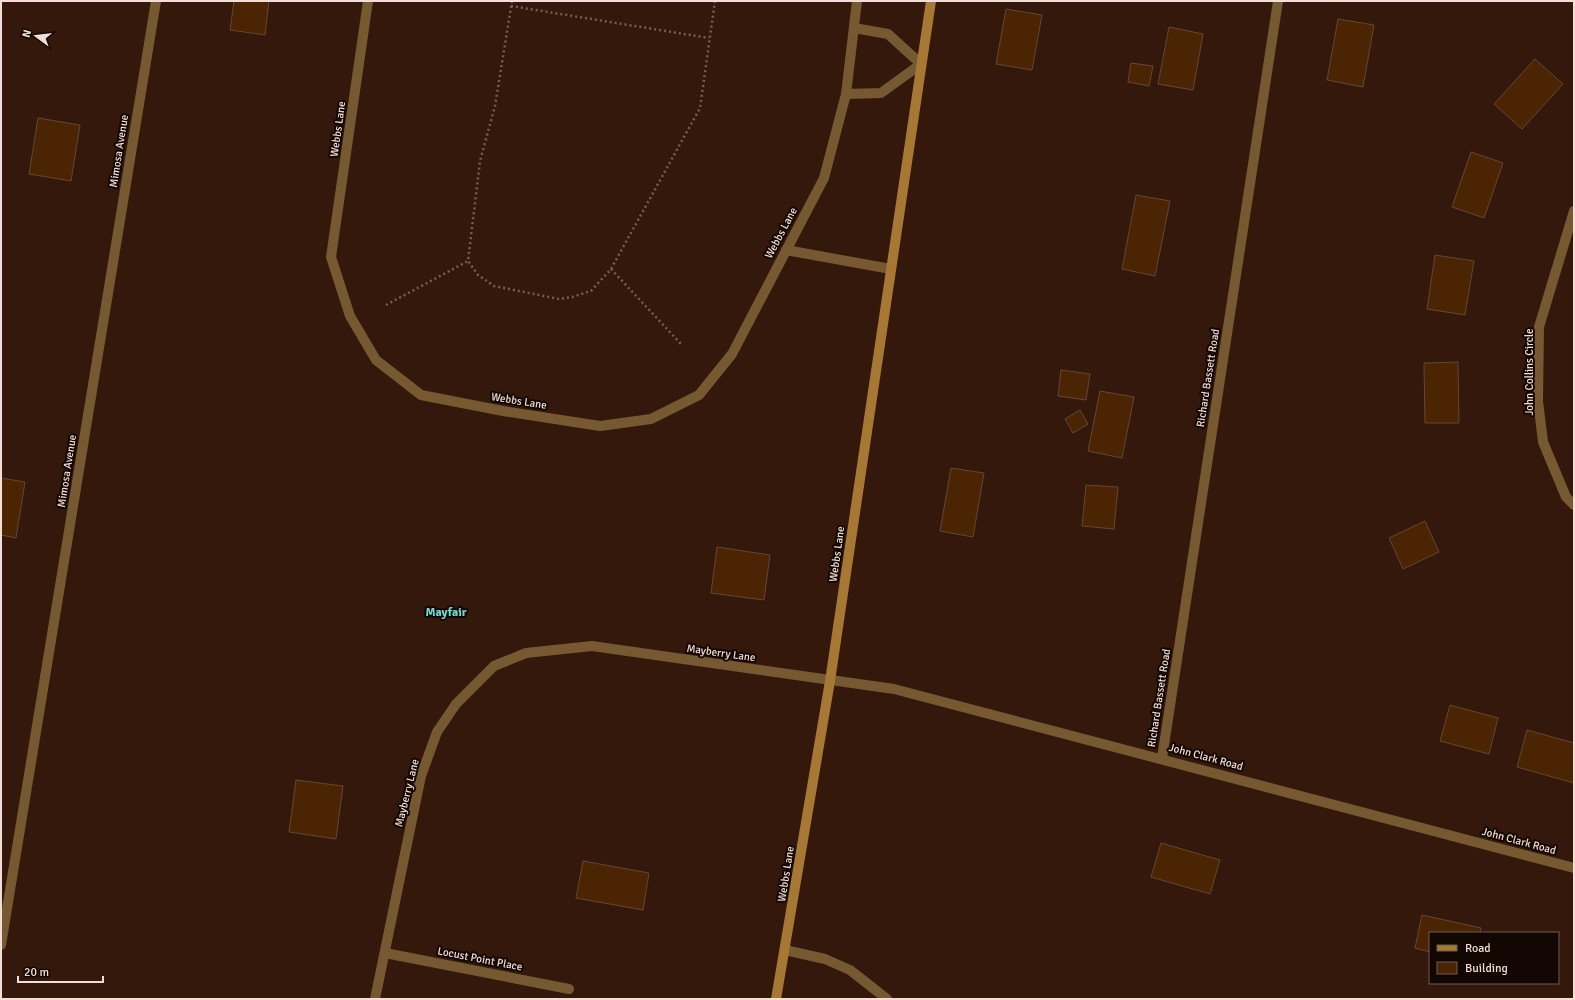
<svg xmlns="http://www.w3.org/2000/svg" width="1575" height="1000" font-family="Signika,sans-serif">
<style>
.building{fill:#4b2503;stroke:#634733}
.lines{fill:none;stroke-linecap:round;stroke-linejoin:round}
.path{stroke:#775e53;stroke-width:2.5;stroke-dasharray:2 3;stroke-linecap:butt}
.lane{stroke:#765931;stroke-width:10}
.street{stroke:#765931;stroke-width:10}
.secondary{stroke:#a67834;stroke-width:10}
.labels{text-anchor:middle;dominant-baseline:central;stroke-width:4;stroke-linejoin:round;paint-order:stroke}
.street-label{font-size:11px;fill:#f2ded6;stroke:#130703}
.neighbourhood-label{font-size:12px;font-weight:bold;fill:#72dcd3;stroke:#130703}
</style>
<rect width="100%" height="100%" fill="#34180b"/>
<g class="building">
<polygon points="234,1 269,1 265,35 230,30"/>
<polygon points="1006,9 1042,15 1032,70 996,64"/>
<polygon points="1338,19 1374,25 1363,87 1327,80"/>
<polygon points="1169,27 1203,34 1193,90 1158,84"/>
<polygon points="1535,59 1563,84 1522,129 1494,104"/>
<polygon points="1131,63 1153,66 1149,86 1128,82"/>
<polygon points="38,118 80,125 71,181 29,174"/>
<polygon points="1471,152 1503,163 1484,218 1452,207"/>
<polygon points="1136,195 1170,201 1155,276 1122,269"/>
<polygon points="1435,255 1474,261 1465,315 1427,309"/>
<polygon points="1458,362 1459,423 1425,423 1424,363"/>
<polygon points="1061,370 1090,374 1086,400 1058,396"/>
<polygon points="1100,391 1134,397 1122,458 1088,451"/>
<polygon points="1080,410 1088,424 1073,433 1065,419"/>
<polygon points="951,468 984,473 973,537 940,531"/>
<polygon points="1,478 25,482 16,538 1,535"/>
<polygon points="1086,485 1118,487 1114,529 1082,526"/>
<polygon points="1425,521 1439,552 1403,569 1389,538"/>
<polygon points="717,547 770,555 764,600 711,593"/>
<polygon points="1450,705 1498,718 1489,754 1440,741"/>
<polygon points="1527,730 1574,743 1574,783 1517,767"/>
<polygon points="296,780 343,786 336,839 289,832"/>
<polygon points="1161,843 1220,860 1210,894 1151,877"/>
<polygon points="583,861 649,873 643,910 576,898"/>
<polygon points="1422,915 1481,928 1480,933 1430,933 1430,952 1415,948"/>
</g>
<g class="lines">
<g class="path">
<polyline points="512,1 495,106 480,161 468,261 478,275 494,286 559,299 572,297 591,291 611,269 700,108 715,1"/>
<polyline points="511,6 709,38"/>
<polyline points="611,269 681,344"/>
<polyline points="386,305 468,261"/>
</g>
<polyline class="lane" points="785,950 825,959 850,970 887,999"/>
<g class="street">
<polyline points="368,1 331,257 350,316 376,360 421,395 503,411 600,426 651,419 699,395 732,354 824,178 846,94 857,1"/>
<polyline points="846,94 881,93 921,64 888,34 854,28"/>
<polyline points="1574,211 1539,327 1538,401 1543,442 1566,497 1574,505"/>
<polyline points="786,250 891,269"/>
<polyline points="1162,758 1278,1"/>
<polyline points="1,945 156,1"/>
<polyline points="385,953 569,989"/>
<polyline points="375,999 421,776 437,732 456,704 494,666 526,653 592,646 894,689 1574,868"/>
</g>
<polyline class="secondary" points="776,999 830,681 931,1"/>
</g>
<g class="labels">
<g class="street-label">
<text transform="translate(338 129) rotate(-82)">Webbs Lane</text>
<text transform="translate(119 151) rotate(-81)">Mimosa Avenue</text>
<text transform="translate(781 233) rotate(-62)">Webbs Lane</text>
<text transform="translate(1529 372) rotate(-90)">John Collins Circle</text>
<text transform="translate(1208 378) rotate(-81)">Richard Bassett Road</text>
<text transform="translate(519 401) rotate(9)">Webbs Lane</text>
<text transform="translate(67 471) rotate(-81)">Mimosa Avenue</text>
<text transform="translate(837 554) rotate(-82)">Webbs Lane</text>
<text transform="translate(721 653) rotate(8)">Mayberry Lane</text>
<text transform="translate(1159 698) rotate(-81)">Richard Bassett Road</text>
<text transform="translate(1206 757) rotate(15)">John Clark Road</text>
<text transform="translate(407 793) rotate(-76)">Mayberry Lane</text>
<text transform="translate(1519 841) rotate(15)">John Clark Road</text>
<text transform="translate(786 874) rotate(-81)">Webbs Lane</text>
<text transform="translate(480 959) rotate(11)">Locust Point Place</text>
</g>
<g class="neighbourhood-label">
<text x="446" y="612">Mayfair</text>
</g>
</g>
<rect width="1575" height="1000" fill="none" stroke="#f2ded6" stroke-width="4"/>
<rect x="1429" y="932" width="130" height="52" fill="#130703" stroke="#6c5d57"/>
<rect x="1437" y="945" width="20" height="6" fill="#a67834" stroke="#6c5d57"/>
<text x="1465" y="952" font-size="12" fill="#f2ded6">Road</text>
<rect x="1437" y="962" width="20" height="12" fill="#4b2503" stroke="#6c5d57"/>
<text x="1465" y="972" font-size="12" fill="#f2ded6">Building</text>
<g transform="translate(36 36) rotate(285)" stroke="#130703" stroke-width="3" paint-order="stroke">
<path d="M0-3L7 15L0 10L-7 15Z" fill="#f2ded6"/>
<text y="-6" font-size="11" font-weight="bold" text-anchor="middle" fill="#f2ded6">N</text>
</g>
<path d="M18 976v6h85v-6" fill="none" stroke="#f2ded6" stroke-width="2"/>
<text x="24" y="976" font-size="12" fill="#f2ded6" stroke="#130703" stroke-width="3" paint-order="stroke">20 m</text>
</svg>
